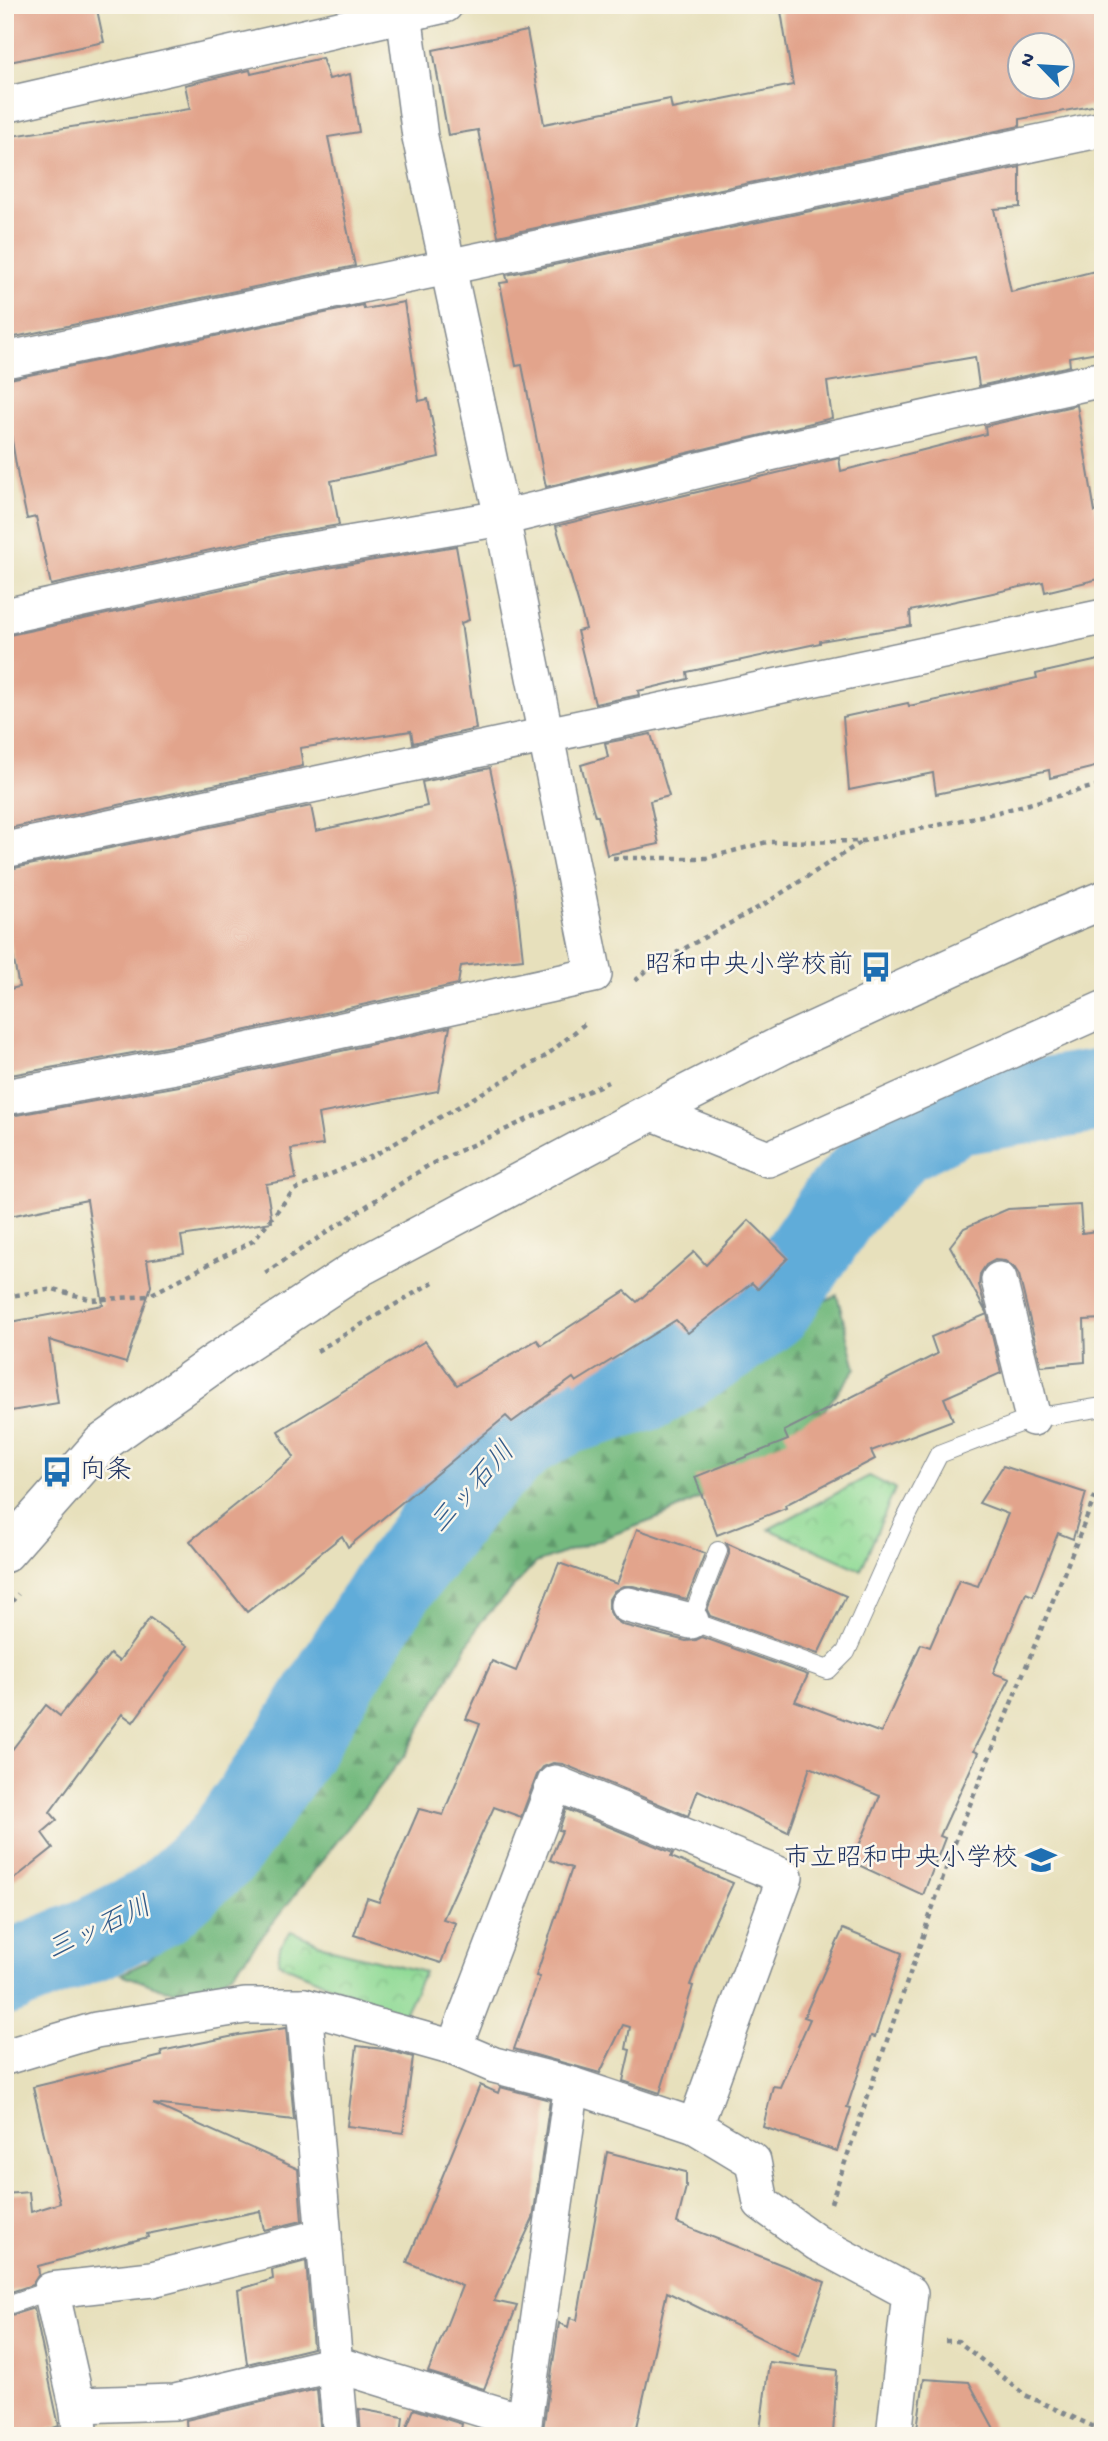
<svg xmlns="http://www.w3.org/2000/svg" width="1108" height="2441" font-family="'Gochi Hand','Klee One',sans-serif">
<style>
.forest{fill:url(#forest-firs);stroke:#48746e;stroke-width:2}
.park{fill:url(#park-crowns);stroke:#56847a;stroke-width:2}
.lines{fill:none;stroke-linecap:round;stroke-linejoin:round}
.river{stroke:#60acd9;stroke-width:84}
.building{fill:#e2a48c;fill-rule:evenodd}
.service-casing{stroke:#81888d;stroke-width:20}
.minor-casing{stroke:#81888d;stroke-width:38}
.tertiary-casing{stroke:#81888d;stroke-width:41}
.path{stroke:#81888d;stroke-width:4.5;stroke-dasharray:5 5;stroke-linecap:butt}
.service{stroke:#fff;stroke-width:18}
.minor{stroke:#fff;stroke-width:35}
.tertiary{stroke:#fff;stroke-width:38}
.labels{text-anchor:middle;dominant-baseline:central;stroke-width:5;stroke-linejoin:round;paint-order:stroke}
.poi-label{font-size:26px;fill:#1b2f5e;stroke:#fbf7ec;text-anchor:end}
.water-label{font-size:28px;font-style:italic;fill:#335b89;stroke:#fbf7ec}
</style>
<defs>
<pattern id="forest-firs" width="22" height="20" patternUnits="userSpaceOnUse" patternTransform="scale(1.75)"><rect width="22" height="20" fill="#74ba7f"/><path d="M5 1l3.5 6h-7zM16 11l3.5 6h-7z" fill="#5e986b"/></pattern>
<pattern id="park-crowns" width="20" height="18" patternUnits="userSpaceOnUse" patternTransform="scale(1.75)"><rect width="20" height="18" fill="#91da96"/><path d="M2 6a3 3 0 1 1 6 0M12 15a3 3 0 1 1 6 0" fill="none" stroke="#7cbb84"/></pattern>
</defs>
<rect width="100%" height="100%" fill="#fbf7ec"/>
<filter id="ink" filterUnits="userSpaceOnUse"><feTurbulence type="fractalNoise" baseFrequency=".0143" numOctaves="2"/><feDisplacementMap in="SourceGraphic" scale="14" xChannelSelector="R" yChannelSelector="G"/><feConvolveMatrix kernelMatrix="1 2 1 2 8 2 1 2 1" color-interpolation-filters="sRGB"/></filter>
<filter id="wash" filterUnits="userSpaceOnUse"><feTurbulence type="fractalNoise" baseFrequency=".00686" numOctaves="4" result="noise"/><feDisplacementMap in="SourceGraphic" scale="28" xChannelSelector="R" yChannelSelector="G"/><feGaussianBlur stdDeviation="1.57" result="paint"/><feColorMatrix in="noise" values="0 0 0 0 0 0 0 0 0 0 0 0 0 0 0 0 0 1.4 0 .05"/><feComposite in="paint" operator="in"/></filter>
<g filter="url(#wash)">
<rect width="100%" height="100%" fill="#e7e0bc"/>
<polygon class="forest" points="837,1295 856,1368 791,1454 661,1517 536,1563 480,1623 405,1755 235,1971 202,1994 162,1989 121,1974 146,1962 221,1894 280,1817 385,1632 475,1510 543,1443 582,1426 672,1405 761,1330"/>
<g class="park">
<polygon points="869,1476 895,1489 861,1570 769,1529"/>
<polygon points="291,1931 332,1949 424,1972 403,2016 278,1963 280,1947"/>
</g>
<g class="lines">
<polyline class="river" points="5,1974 97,1937 158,1906 221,1850 288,1755 391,1588 466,1490 524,1435 565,1413 650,1388 726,1341 770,1308 840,1205 898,1143 957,1113 1103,1090"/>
</g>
<g id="blocks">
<g class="building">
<polygon points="5,5 96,5 104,42 5,63"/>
<path d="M780,5H1095L1097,20L1103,19V104L1020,119V126L498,236L478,130L448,135L433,50L527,31L544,124L670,99L672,109L793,85ZM1020,46H1062V88H1020Z"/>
<polygon points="322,58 329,79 350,74 359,132 328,137 355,266 5,339 5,137 190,109 185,85 250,70 251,74"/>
<polygon points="1020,167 1020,207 994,209 1011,292 1103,269 1103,351 1069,357 1070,366 979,386 975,357 827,382 832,418 546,487 522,365 516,366 500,283 508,282 506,275"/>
<polygon points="404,302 419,401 428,399 439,457 331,481 339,525 279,535 51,585 36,517 27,519 18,477 5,398 5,380 363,305 364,309"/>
<polygon points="1077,405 1095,512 1103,511 1103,578 1045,592 1043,582 910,611 911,626 820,641 820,643 687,672 688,679 638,691 639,695 595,704 577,631 586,629 556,526 839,458 841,471 986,434 985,426"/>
<polygon points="456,546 469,620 461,623 476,729 413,743 411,731 300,748 303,766 5,829 5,636 287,575"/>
<polygon points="1103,659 1103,765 1050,778 1049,770 936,794 933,773 849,790 843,717 908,703 909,706 1037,678 1036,674"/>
<polygon points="651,734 669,796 650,801 659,844 607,855 598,816 595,816 581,765 608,757 605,743"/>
<polygon points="490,768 515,886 523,959 461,966 458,984 188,1043 5,1076 5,990 19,987 5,914 5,870 311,806 316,831 427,806 422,782"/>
<polygon points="450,1027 438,1091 318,1114 323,1145 291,1149 296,1179 266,1184 272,1222 181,1236 184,1254 147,1260 151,1286 126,1363 49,1340 58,1403 5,1412 5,1323 103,1305 87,1200 5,1217 5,1117 196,1083"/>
<polygon points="1080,1205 1082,1233 1103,1230 1103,1319 1084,1320 1085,1362 1041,1366 1019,1275 1014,1267 1005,1261 995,1260 986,1265 980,1274 979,1285 987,1314 950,1246 964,1228 1008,1209"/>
<polygon points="749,1220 788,1258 758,1289 752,1283 688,1333 676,1320 576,1382 573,1378 512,1422 506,1416 348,1547 342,1536 247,1612 190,1541 294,1457 278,1431 425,1341 457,1385 537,1340 541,1345 625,1291 637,1302 694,1252 706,1265"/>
<polygon points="987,1314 1001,1373 944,1398 953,1420 871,1451 875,1459 785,1505 786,1508 717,1535 695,1477 788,1440 784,1431 937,1354 931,1337"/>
<polygon points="1003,1466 1086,1493 1073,1539 1058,1533 1033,1596 1026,1593 993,1673 1010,1679 973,1751 978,1753 940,1836 945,1838 923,1895 852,1862 880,1796 810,1767 788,1832 698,1790 688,1816 563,1764 553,1763 543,1767 537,1775 521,1817 494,1807 443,1919 456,1923 441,1963 354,1935 367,1898 379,1902 419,1809 443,1815 480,1724 466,1719 492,1661 516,1671 559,1563 617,1584 637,1529 705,1553 687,1599 633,1586 623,1586 614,1591 609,1599 609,1610 614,1619 623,1625 686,1641 696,1640 702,1637 808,1675 795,1701 881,1733 921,1644 930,1647 959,1580 978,1586 1008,1514 979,1503"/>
<polygon points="726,1543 846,1596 818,1654 710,1616 707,1610 729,1554 729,1549"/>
<polygon points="150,1618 188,1646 133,1722 122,1714 50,1812 57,1820 42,1833 53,1848 5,1886 5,1759 46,1705 60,1716 110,1654 119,1661"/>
<polygon points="566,1809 673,1853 671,1857 733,1883 710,1932 690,1985 693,1986 660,2093 623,2081 630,2050 626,2049 630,2027 623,2025 600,2073 514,2049 540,1977 536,1976 572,1868 550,1860 562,1831 559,1830"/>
<polygon points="843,1929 902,1953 875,2037 871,2036 847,2107 851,2108 837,2151 763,2127 773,2086 780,2087 810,2019 804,2017"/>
<polygon points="286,2028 294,2120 153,2104 298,2169 302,2221 264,2230 260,2211 147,2234 148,2237 38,2266 39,2274 32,2285 5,2294 5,2194 29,2192 31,2212 60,2203 33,2087 162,2056 161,2051 239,2035"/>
<polygon points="357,2046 384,2049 413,2057 403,2133 347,2126"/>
<polygon points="480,2085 498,2093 500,2087 550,2100 533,2219 494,2301 517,2306 484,2389 428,2372 462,2286 407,2262"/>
<polygon points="607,2152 686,2172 686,2187 677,2223 825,2282 799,2357 667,2292 635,2436 542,2436 559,2323 568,2327 570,2318 577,2320"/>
<polygon points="306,2261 313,2348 247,2364 238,2290 273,2279 272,2270"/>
<polygon points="34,2308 59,2426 30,2436 5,2436 5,2317"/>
<polygon points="769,2362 837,2370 833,2434 760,2430"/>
<polygon points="924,2379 969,2382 998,2436 916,2436"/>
<polygon points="317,2389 321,2436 187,2436 186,2420"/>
<polygon points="359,2409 403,2417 401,2436 361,2436"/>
<polygon points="414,2409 462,2424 460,2436 403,2436"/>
</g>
</g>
</g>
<g filter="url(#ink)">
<use href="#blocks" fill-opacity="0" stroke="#81888d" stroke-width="2"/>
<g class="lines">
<g class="service-casing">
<g id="service">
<polyline points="718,1551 691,1621 828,1670 846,1652 904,1522 939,1454 1033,1418 1103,1407"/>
<polyline points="5,2306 51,2290"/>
</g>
</g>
<g class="minor-casing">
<g id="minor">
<polyline points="5,105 445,5"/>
<polyline points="5,360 1103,129"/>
<polyline points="5,616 283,555 502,518 774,452 1103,379"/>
<polyline points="5,850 1103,617"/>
<polyline points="5,1097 192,1063 594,975 502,518 420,137 403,5"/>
<polyline points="651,1112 768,1159 1103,1009"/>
<polyline points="999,1280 1033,1418"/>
<polyline points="628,1605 691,1621"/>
<polyline points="304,2006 341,2436"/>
<polyline points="454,2048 555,1783 785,1877 695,2126"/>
<polyline points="5,2057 96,2030 245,2006 304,2006 454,2048 494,2065 572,2085 695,2126 753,2161 761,2203 817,2243 910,2293 894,2436"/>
<polyline points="77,2405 175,2402 335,2364 524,2422"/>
<polyline points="81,2436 77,2405 51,2290 152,2279 324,2236"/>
<polyline points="522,2436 572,2085"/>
</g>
</g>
<g class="tertiary-casing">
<polyline id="tertiary" points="5,1553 101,1444 219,1360 360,1267 651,1112 782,1045 1052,921 1103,900"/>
</g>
<g class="path">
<polyline points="613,858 707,858 767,842 863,841 995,813 1103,784"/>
<polyline points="635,981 651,967 763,905 863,841"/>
<polyline points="265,1273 429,1165 608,1082"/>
<polyline points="5,1297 53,1289 92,1300 148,1296 253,1241 294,1190 373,1156 546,1056 588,1021"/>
<polyline points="317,1351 433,1282"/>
<polyline points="5,1610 18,1594"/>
<polyline points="831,2203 958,1834 1103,1477"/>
<polyline points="945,2341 958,2341 1025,2395 1103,2431"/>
</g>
<use href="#service" class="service"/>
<use href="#minor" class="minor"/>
<use href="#tertiary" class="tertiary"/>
</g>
</g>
<defs>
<g id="bus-bare" transform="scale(2.415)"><path d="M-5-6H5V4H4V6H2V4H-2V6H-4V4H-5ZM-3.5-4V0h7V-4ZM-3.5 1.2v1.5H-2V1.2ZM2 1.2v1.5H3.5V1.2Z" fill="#1f6fb2" stroke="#fbf7ec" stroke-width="2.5" paint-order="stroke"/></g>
<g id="school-bare" transform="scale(2.415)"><path d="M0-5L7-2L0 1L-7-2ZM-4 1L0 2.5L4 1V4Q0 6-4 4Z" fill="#1f6fb2" stroke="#fbf7ec" stroke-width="2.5" paint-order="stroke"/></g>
</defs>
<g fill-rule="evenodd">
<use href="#bus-bare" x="876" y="967"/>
<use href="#bus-bare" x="57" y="1472"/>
<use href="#school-bare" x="1041" y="1860"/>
</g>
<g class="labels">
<g class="poi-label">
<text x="853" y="967">昭和中央小学校前</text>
<text x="80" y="1472" text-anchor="start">向条</text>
<text x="1018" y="1860">市立昭和中央小学校</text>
</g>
<g class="water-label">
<text transform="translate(474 1489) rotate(-48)">三ッ石川</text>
<text transform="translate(100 1930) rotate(-25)">三ッ石川</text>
</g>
</g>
<rect width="1108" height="2441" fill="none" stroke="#fbf7ec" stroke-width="28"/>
<g transform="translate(1041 66) rotate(295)"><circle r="33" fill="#fbf7ec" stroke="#a1a7b3" stroke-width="2"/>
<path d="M0-5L12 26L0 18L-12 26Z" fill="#1f6fb2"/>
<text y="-10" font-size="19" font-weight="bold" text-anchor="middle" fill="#1b2f5e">N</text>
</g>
</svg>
